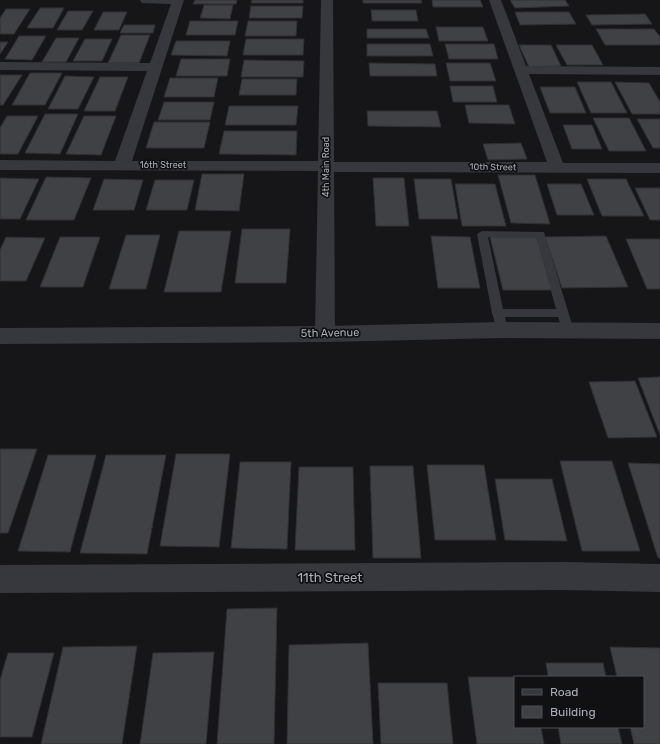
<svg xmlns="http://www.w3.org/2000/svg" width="660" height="744" font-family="Rubik,sans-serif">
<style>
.building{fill:#404145;stroke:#303034}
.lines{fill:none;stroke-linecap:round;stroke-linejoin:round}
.service{fill:#37383d;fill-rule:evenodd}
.minor{fill:#37383d;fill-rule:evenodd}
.tertiary{fill:#37383d;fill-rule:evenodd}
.labels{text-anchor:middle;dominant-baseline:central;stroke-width:3.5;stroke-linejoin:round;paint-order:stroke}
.far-street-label{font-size:9px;fill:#a8adb8;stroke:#111113}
.street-label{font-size:11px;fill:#a8adb8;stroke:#111113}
.near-street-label{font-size:13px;fill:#a8adb8;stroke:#111113}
</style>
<rect width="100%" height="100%" fill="#161618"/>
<g class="building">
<polygon points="195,0 237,0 236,4 193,4"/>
<polygon points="252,0 303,0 303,3 251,3"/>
<polygon points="363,0 421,0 422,3 363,3"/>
<polygon points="432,0 480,0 483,7 433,7"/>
<polygon points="510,0 565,0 569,6 515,8"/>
<polygon points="204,5 233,5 230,19 200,18"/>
<polygon points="251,6 303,6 302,18 249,18"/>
<polygon points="40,8 64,8 53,28 27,28"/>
<polygon points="6,9 30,9 14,34 0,34 0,18"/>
<polygon points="371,10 416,10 418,21 372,21"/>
<polygon points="68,11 93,11 82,30 57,30"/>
<polygon points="103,12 127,12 119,30 94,30"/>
<polygon points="515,12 569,12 576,24 520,25"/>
<polygon points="645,14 652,24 592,25 586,15"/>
<polygon points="190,21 238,21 235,35 186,35"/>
<polygon points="248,21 297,21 296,36 245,36"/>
<polygon points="124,25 155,25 153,33 120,33"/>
<polygon points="436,27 483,27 488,41 439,41"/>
<polygon points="367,29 426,29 429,38 367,38"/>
<polygon points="596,29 654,29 660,37 660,45 605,45"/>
<polygon points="121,35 150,35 139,63 108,63"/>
<polygon points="19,36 46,36 32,60 5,59"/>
<polygon points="56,38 79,38 66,62 42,62"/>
<polygon points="85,39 112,39 102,61 73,61"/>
<polygon points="246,39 304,39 303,55 243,55"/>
<polygon points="176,41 230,41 227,56 171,55"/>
<polygon points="0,42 8,42 0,54"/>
<polygon points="367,44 430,44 433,56 367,56"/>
<polygon points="445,44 494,44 498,59 449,59"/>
<polygon points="519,45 551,45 561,66 529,67"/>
<polygon points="556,45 592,45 603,65 567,65"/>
<polygon points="181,59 230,59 227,76 176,76"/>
<polygon points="244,60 304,61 303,77 241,77"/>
<polygon points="369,63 435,64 437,76 370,76"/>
<polygon points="446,63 490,63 496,81 450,81"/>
<polygon points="30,73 62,73 45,105 12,105"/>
<polygon points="0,75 22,75 3,105 0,105"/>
<polygon points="65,76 94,77 78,109 48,109"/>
<polygon points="100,77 128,77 115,111 84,111"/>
<polygon points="170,78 218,78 214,97 164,97"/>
<polygon points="242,79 297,79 296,95 239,95"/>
<polygon points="577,82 611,82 627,113 591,113"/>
<polygon points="615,82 649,83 660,102 660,114 632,114"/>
<polygon points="450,86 493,86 497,102 453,102"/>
<polygon points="540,87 575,87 586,113 550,113"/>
<polygon points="164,102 214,102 210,120 158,120"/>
<polygon points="465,105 509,105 515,124 469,123"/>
<polygon points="229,106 298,106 296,125 225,125"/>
<polygon points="367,111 437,111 441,127 368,126"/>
<polygon points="45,114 78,114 60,154 25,153"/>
<polygon points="7,116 38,116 18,154 0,154 0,128"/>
<polygon points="84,116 116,116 101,155 66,154"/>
<polygon points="593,118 629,118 646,151 609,151"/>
<polygon points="637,119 660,119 660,148 653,148"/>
<polygon points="154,122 210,122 204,148 146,148"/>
<polygon points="563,125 592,125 602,149 572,149"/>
<polygon points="224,131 297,131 296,155 219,154"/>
<polygon points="521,143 527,159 488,160 483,144"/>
<polygon points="202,174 244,174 239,211 195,210"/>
<polygon points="498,175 535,175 550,224 511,223"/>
<polygon points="46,177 91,178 74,220 26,220"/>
<polygon points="0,178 39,179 20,219 0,219"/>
<polygon points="373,178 404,178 409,226 376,226"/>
<polygon points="104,179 143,180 134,210 93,210"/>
<polygon points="414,179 451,179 458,219 419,219"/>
<polygon points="587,179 626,179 644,216 602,216"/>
<polygon points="155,180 194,180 187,210 146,210"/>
<polygon points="455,184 495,184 506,226 462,226"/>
<polygon points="547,184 581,184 594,215 557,215"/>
<polygon points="635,188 660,188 660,220 650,220"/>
<polygon points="242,229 290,229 286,283 235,283"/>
<polygon points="179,231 231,231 221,292 164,292"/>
<polygon points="126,235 160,235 146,289 109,289"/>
<polygon points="431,236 470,237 480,288 438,288"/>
<polygon points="606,236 628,287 562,288 545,237"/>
<polygon points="6,237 45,238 26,281 0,281 0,250"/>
<polygon points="60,237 100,237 83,287 40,287"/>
<polygon points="490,237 537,237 554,290 503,290"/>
<polygon points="626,239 660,239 660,289 647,289"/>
<polygon points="660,377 660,435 638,378"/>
<polygon points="635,381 657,437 608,438 589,382"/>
<polygon points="0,449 37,449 8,533 0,533"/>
<polygon points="176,454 230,454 219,547 160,546"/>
<polygon points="48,455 96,455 70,552 18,551"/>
<polygon points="106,455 166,455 147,554 80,553"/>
<polygon points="560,461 612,461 640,551 582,551"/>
<polygon points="240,462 291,462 287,549 231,548"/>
<polygon points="628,463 660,464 660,558 658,558"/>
<polygon points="427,465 484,465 496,540 435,540"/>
<polygon points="370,466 413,466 421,558 373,558"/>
<polygon points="299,467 353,467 355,550 295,550"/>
<polygon points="495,479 552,479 567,541 505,540"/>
<polygon points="277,608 274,744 217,744 227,609"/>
<polygon points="368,643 373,744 287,744 289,645"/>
<polygon points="137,646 122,744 41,744 63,647"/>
<polygon points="610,647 660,648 660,744 634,744 630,727 643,727 643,677 617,677"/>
<polygon points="214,652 206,744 140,744 153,653"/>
<polygon points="8,653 54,653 32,737 0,737 0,680"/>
<polygon points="546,663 603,663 606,677 548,677"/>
<polygon points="468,677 519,677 515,677 515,727 541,727 544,744 477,744"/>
<polygon points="378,683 447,683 453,744 381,744"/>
<polygon points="558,727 618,727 622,744 561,744"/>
</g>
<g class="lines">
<path class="service" d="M482,231L544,232L574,331L572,334L568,335L564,334L558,317H505L508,330L506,333L502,334L498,333L492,313L477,234ZM488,237H536L556,309H503Z"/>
<g class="minor">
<polygon points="140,0 184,0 132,161 318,161 321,0 333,0 334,162 547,162 489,0 501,0 526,66 660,67 660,75 529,74 563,163 660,163 660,173 334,172 335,334 332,340 325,342 318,340 315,334 318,171 0,170 0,160 115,161 147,71 0,70 0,62 150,63 171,4 142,3"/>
<polygon points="565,562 660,564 660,592 565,590 0,593 0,565"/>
</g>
<polygon class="tertiary" points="502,322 660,323 660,339 502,338 325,342 0,344 0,328 325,326"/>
</g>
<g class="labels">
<g class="far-street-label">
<text x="163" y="165">16th Street</text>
<text transform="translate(326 167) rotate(-90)">4th Main Road</text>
<text transform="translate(493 167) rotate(1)">10th Street</text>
</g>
<g class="street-label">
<text transform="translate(330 333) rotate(-1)">5th Avenue</text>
</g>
<g class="near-street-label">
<text x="330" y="577">11th Street</text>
</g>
</g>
<rect x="514" y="676" width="130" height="52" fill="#111113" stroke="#4d4f55"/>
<rect x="522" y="689" width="20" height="6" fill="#37383d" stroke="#4d4f55"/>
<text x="550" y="696" font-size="12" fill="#a8adb8">Road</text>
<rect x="522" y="706" width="20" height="12" fill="#404145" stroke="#4d4f55"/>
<text x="550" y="716" font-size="12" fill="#a8adb8">Building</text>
</svg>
